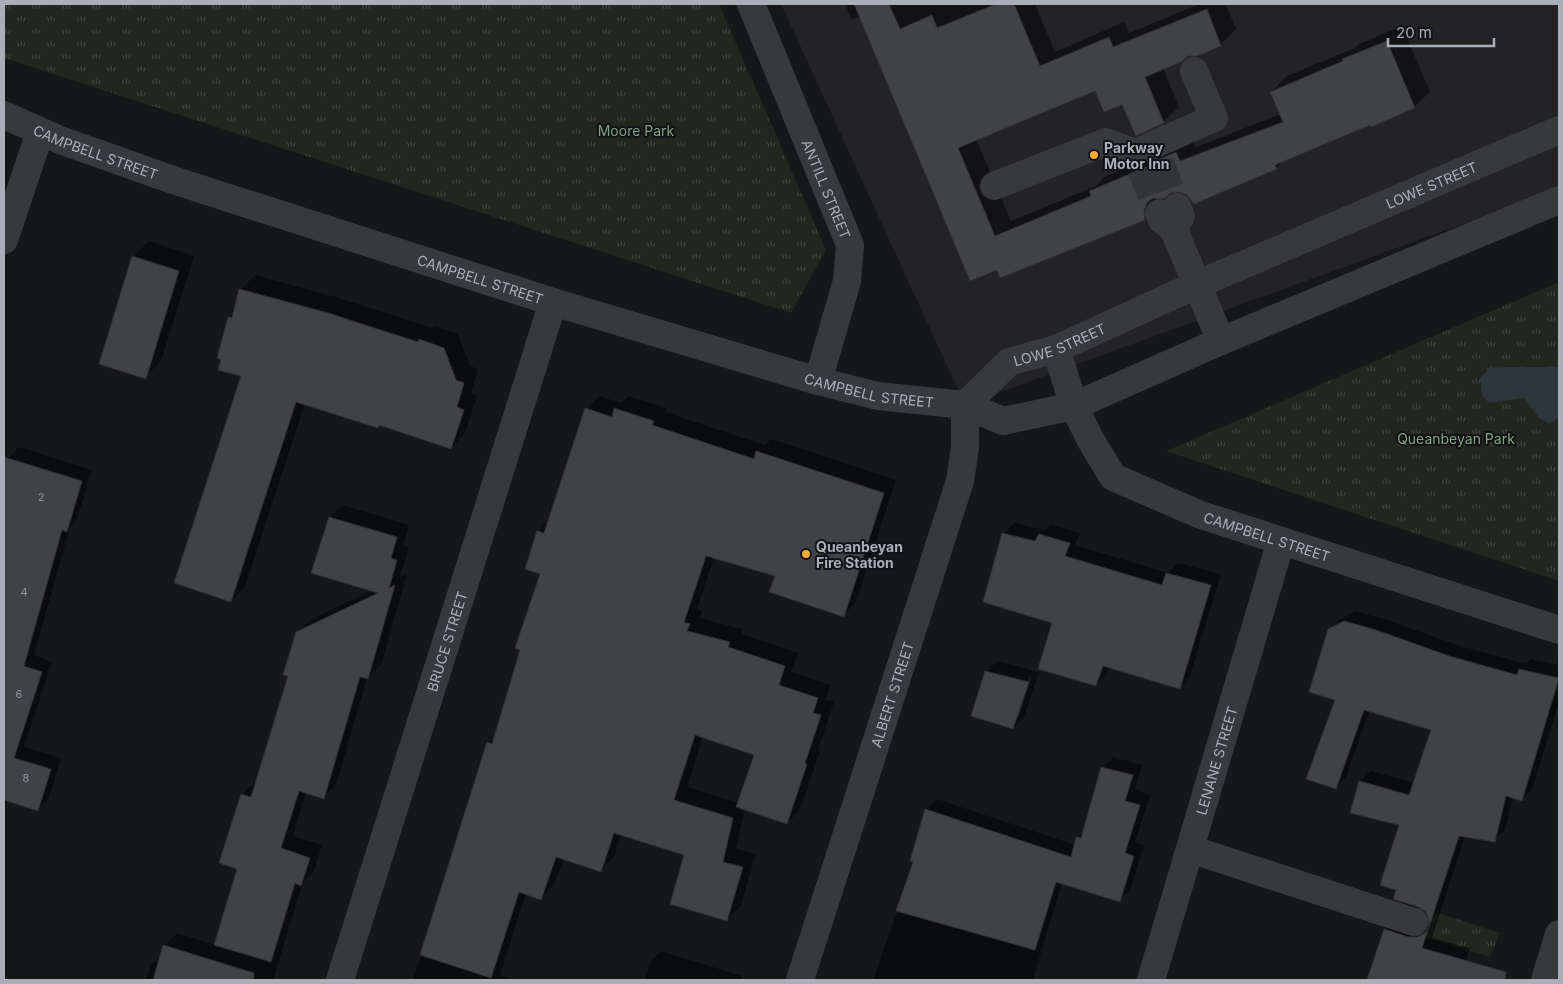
<svg xmlns="http://www.w3.org/2000/svg" width="1563" height="984" font-family="Inter,sans-serif">
<style>
.built{fill:#232326}
.park{fill:url(#park-tufts)}
.water{fill:#2d363c}
.shadow{fill:#0007;fill-rule:evenodd}
.building{fill:#414246;stroke:#313134}
.lines{fill:none;stroke-linecap:round;stroke-linejoin:round}
.minor-tunnel{stroke:#333539;stroke-width:28;stroke-dasharray:28 14;stroke-linecap:butt}
.minor{stroke:#38393d;stroke-width:28}
.poi-dot{fill:#f1ab36;stroke:#111214;stroke-width:2}
.labels{text-anchor:middle;dominant-baseline:central;stroke-width:4;stroke-linejoin:round;paint-order:stroke}
.number-label{font-size:11px;fill:#8f939c}
.park-label{font-size:14px;fill:#80a381;stroke:#111214}
.poi-label{font-size:14px;font-weight:bold;fill:#a9aeb8;stroke:#111214;text-anchor:start}
.street-label{font-size:14px;fill:#a9aeb8;stroke:#111214}
</style>
<defs>
<pattern id="park-tufts" width="24" height="20" patternUnits="userSpaceOnUse" patternTransform="scale(1.25)"><rect width="24" height="20" fill="#1f271f"/><path d="M3 7l-1-3M5 7V3M7 7l1-3M15 17l-1-3M17 17v-4M19 17l1-3" fill="none" stroke="#3d443d"/></pattern>
</defs>
<rect width="100%" height="100%" fill="#161719"/>
<polygon class="built" points="781,4 1559,4 1559,189 965,405"/>
<g class="park">
<polygon points="4,4 719,4 826,250 791,313 4,58"/>
<polygon points="1559,282 1559,581 1166,451"/>
<polygon points="1419,907 1500,933 1490,957 1411,933"/>
</g>
<polygon class="water" points="1511,367 1559,367 1559,418 1549,423 1540,419 1524,398 1489,403 1482,395 1480,378 1490,368"/>
<g class="shadow">
<polygon points="845,4 1035,4 1055,52 1124,22 1129,33 1199,4 1226,4 1236,29 1221,44 1196,55 1188,55 1163,68 1179,107 1163,122 1095,89 976,139 1011,221 1096,186 1106,176 1161,153 1192,137 1196,147 1281,114 1271,92 1287,76 1355,48 1359,44 1402,26 1430,92 1414,107 1371,123 1284,160 1276,168 1187,194 1179,190 1170,192 1159,197 1160,203 1144,219 1001,276 861,16 852,20"/>
<polygon points="149,241 194,256 161,361 145,377 133,257"/>
<polygon points="255,275 339,298 432,328 434,326 458,334 470,366 478,369 471,393 477,396 465,433 451,448 380,424 305,403 245,587 231,601 242,375 229,318 234,313 241,289"/>
<path d="M599,396L621,403L629,396L666,408L665,412L765,445L771,439L896,480L856,602L843,615L776,575L714,557L697,609L702,611L699,618L742,629L741,634L798,653L791,672L830,685L825,700L834,702L818,750L820,751L800,810L787,823L745,808L736,849L756,854L740,907L727,920L686,854L621,834L614,857L601,870L564,858L554,885L541,898L526,893L500,975L509,978L508,980H413L488,743L495,736L521,649L542,573L538,532L549,520L586,409ZM703,736L756,755L739,803L687,787Z"/>
<polygon points="19,447 92,470 77,519 70,527 34,655 52,662 24,747 61,758 49,798 38,809 7,800 4,811 4,471 8,458"/>
<polygon points="342,505 409,525 403,546 409,547 400,577 407,574 381,665 367,678 336,785 323,797 306,792 293,836 322,845 314,871 303,882 273,980 146,980 151,965 162,954 164,946 177,933 215,945 238,868 242,795 255,782 257,783 290,675 297,633 310,620 373,590 313,572 330,517"/>
<polygon points="1014,523 1045,530 1051,524 1080,533 1075,545 1168,573 1178,563 1221,574 1190,676 1180,687 1109,667 1107,674 1096,685 1054,622 1003,534"/>
<polygon points="1355,611 1387,620 1460,646 1526,664 1531,659 1559,665 1559,702 1532,789 1522,799 1513,797 1505,830 1494,841 1465,836 1432,938 1470,948 1459,980 1368,980 1385,929 1395,919 1420,927 1428,927 1430,926 1430,918 1426,910 1398,889 1401,824 1360,781 1371,771 1414,783 1432,729 1370,710 1346,777 1336,788 1336,700 1329,630 1340,619"/>
<path d="M997,661L1039,672L1024,717L1013,728L986,672ZM1029,676L1032,677L1019,717H1016Z"/>
<polygon points="1113,757 1142,765 1135,790 1150,795 1135,842 1144,845 1130,890 1120,900 1062,883 1033,979 1036,980 873,980 915,861 926,810 937,799 1075,845 1077,838 1084,831 1103,768"/>
<polygon points="661,951 742,976 741,980 645,980 651,961"/>
</g>
<g class="building">
<polygon points="854,4 889,4 900,29 932,15 937,28 996,4 1014,4 1040,66 1109,37 1113,47 1207,9 1221,46 1197,56 1188,56 1181,62 1145,77 1164,123 1136,136 1122,105 1104,112 1095,91 958,148 995,236 1091,196 1089,191 1149,166 1148,164 1176,152 1180,161 1283,122 1270,92 1343,61 1342,59 1387,41 1415,108 1371,127 1370,125 1275,165 1277,169 1194,204 1187,195 1179,192 1170,193 1164,199 1153,198 1147,203 1144,211 1145,220 1000,278 997,270 970,281"/>
<polygon points="132,256 179,271 146,379 99,364"/>
<polygon points="239,289 325,312 418,342 419,339 444,348 456,380 464,383 457,407 464,410 451,449 379,425 378,428 296,402 231,602 174,583 241,376 218,370 221,360 217,358 228,317 232,318"/>
<polygon points="585,408 612,417 614,408 654,421 652,425 754,459 756,451 884,493 844,617 769,592 775,576 706,556 684,622 690,624 687,631 730,642 728,647 785,666 779,685 818,698 813,713 821,715 805,763 807,764 787,824 736,807 754,755 695,735 674,800 733,818 723,862 743,867 727,921 670,904 684,855 614,833 601,872 556,857 541,900 519,892 491,978 420,955 487,742 492,744 520,650 515,648 540,574 525,569 537,531 544,533"/>
<polygon points="4,457 82,481 67,532 62,530 24,666 42,672 14,758 51,769 38,811 4,800"/>
<polygon points="329,517 397,537 391,558 397,560 389,588 395,585 368,679 360,677 324,799 299,791 281,848 310,858 301,886 295,883 271,962 214,945 237,869 219,863 241,794 251,797 288,676 283,675 296,632 378,593 311,573"/>
<polygon points="1002,533 1035,541 1039,534 1070,543 1065,556 1162,585 1166,573 1211,585 1180,689 1103,666 1096,686 1038,669 1052,623 983,602"/>
<polygon points="1344,621 1376,630 1449,656 1517,675 1519,669 1559,678 1522,801 1506,796 1495,842 1459,836 1422,948 1506,972 1505,980 1367,980 1384,929 1409,937 1417,937 1425,933 1429,927 1429,919 1426,912 1419,907 1393,899 1396,890 1380,885 1399,825 1350,813 1359,781 1409,795 1431,730 1364,710 1336,789 1306,779 1335,700 1309,692 1328,629"/>
<polygon points="985,671 1029,682 1013,729 971,716"/>
<polygon points="1101,767 1133,775 1125,801 1140,805 1125,853 1134,856 1120,902 1056,882 1035,950 896,911 913,862 910,861 925,809 1071,857 1076,837 1081,838"/>
<polygon points="163,945 254,973 253,980 153,980"/>
</g>
<g class="lines">
<g class="minor-tunnel">
<polyline points="1160,162 1177,207"/>
<polyline points="1141,169 1159,213"/>
</g>
<g class="minor">
<path id="s1" d="M751,4L850,245L847,281L818,381"/>
<path id="s2" d="M4,115L60,140L176,181L553,302L818,381L878,396L965,405L1003,421L1074,406L1221,341L1559,200"/>
<polyline points="994,186 1106,142 1135,153 1214,118 1194,71"/>
<polyline points="1159,213 1162,220 1173,228 1181,216 1177,207"/>
<polyline points="1173,228 1221,341"/>
<polyline points="4,240 40,132"/>
<path id="s3" d="M1056,349L1074,406L1090,439L1113,477L1201,515L1559,630"/>
<path id="s4" d="M965,405L1009,362L1056,349L1196,285L1559,130"/>
<polyline points="1190,849 1414,922"/>
<path id="s5" d="M340,980L553,302"/>
<path id="s6" d="M800,980L960,481L965,448V405"/>
<path id="s7" d="M1151,980L1281,541"/>
<polyline points="1545,980 1559,934"/>
</g>
</g>
<g class="poi-dot">
<circle cx="1094" cy="155" r="5"/>
<circle cx="806" cy="554" r="5"/>
</g>
<g class="labels">
<g class="number-label">
<text x="41" y="497">2</text>
<text x="24" y="592">4</text>
<text x="19" y="694">6</text>
<text x="26" y="778">8</text>
</g>
<g class="park-label">
<text x="636" y="130">Moore Park</text>
<text x="1456" y="438">Queanbeyan Park</text>
</g>
<g class="poi-label">
<text x="1104" y="147">Parkway<tspan x="1104" dy="16">Motor Inn</tspan></text>
<text x="816" y="546">Queanbeyan<tspan x="816" dy="16">Fire Station</tspan></text>
</g>
<g class="street-label">
<text stroke="none"><textPath href="#s2" startOffset="99">CAMPBELL STREET</textPath></text>
<text stroke="none"><textPath href="#s4" startOffset="520">LOWE STREET</textPath></text>
<text stroke="none"><textPath href="#s1" startOffset="200">ANTILL STREET</textPath></text>
<text stroke="none"><textPath href="#s2" startOffset="504">CAMPBELL STREET</textPath></text>
<text stroke="none"><textPath href="#s4" startOffset="115">LOWE STREET</textPath></text>
<text stroke="none"><textPath href="#s2" startOffset="909">CAMPBELL STREET</textPath></text>
<text stroke="none"><textPath href="#s3" startOffset="306">CAMPBELL STREET</textPath></text>
<text stroke="none"><textPath href="#s5" startOffset="355">BRUCE STREET</textPath></text>
<text stroke="none"><textPath href="#s6" startOffset="300">ALBERT STREET</textPath></text>
<text stroke="none"><textPath href="#s7" startOffset="229">LENANE STREET</textPath></text>
</g>
</g>
<rect width="1563" height="984" fill="none" stroke="#a9aeb8" stroke-width="10"/>
<path d="M1388 38v8h106v-8" fill="none" stroke="#a9aeb8" stroke-width="2.5"/>
<text x="1396" y="38" font-size="15" fill="#a9aeb8" stroke="#111214" stroke-width="4" paint-order="stroke">20 m</text>
</svg>
